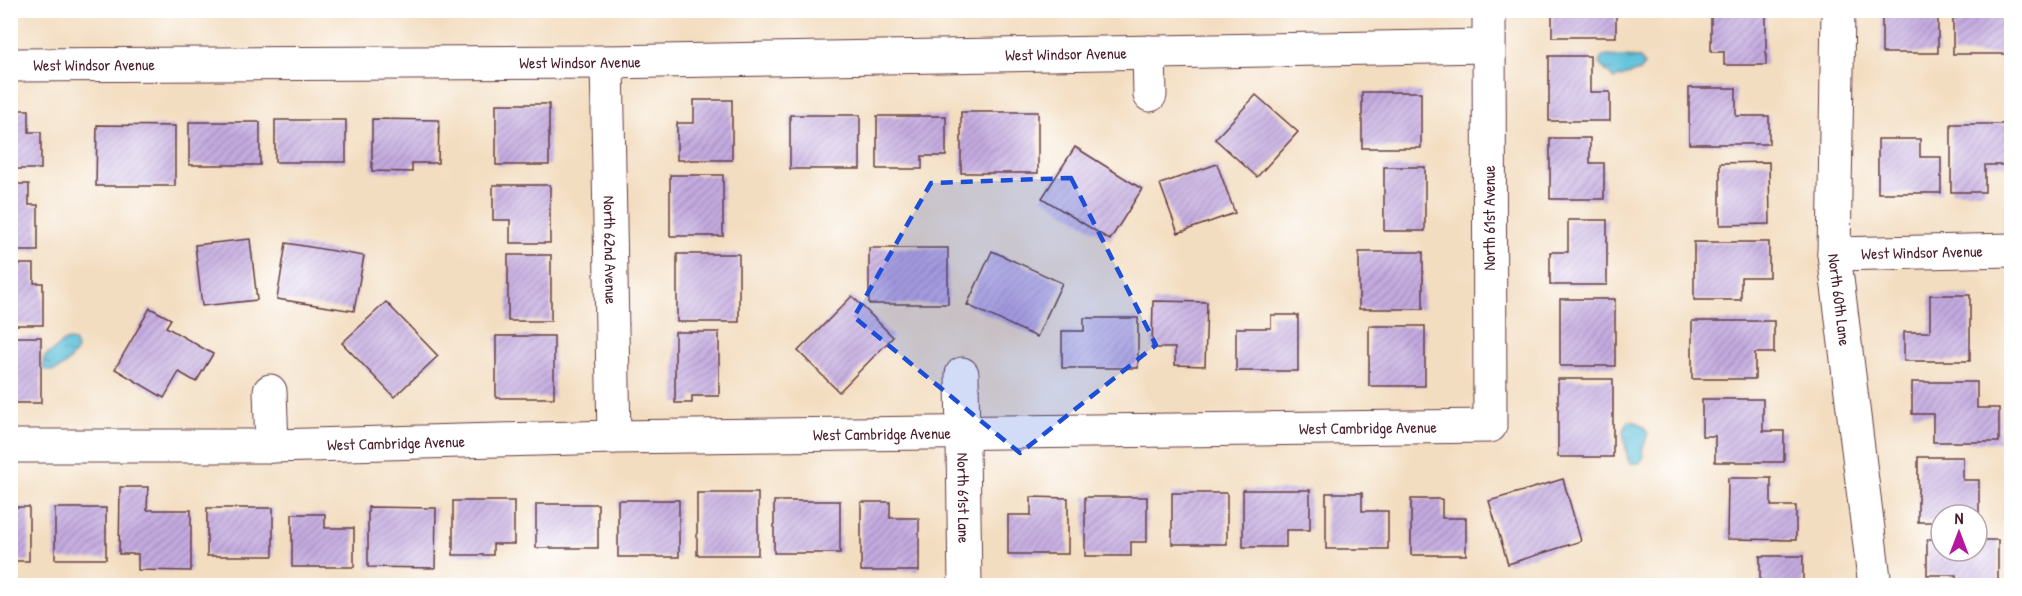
<svg xmlns="http://www.w3.org/2000/svg" width="2022" height="596" font-family="'Patrick Hand',sans-serif">
<style>
.water{fill:url(#water-ripples);stroke:#537082;stroke-width:1.5}
.building{fill:url(#building-hatch)}
.lines{fill:none;stroke-linecap:round;stroke-linejoin:round}
.minor-casing{stroke:#633c41;stroke-width:35}
.minor{stroke:#fff;stroke-width:33}
.marked{fill:#1d4ed8;fill-opacity:0.2;stroke:#1d4ed8;stroke-width:4.5;stroke-dasharray:12 8;stroke-linejoin:round}
.labels{text-anchor:middle;dominant-baseline:central;stroke-width:6;stroke-linejoin:round;paint-order:stroke}
.street-label{font-size:16px;fill:#4a1f2b;stroke:#fff}
</style>
<defs>
<pattern id="water-ripples" width="26" height="14" patternUnits="userSpaceOnUse" patternTransform="scale(1.5)"><rect width="26" height="14" fill="#5cc0da"/><path d="M2 4q2-2 4 0t4 0M15 11q2-2 4 0t4 0" fill="none" stroke="#4e9bb1"/></pattern>
<pattern id="building-hatch" width="6" height="6" patternUnits="userSpaceOnUse" patternTransform="scale(1.5)"><rect width="6" height="6" fill="#c4abe0"/><path d="M-1 1l2-2M0 6l6-6M5 7l2-2" fill="none" stroke="#a18bb6"/></pattern>
</defs>
<rect width="100%" height="100%" fill="#fff"/>
<filter id="ink" filterUnits="userSpaceOnUse"><feTurbulence type="fractalNoise" baseFrequency=".0167" numOctaves="2"/><feDisplacementMap in="SourceGraphic" scale="12" xChannelSelector="R" yChannelSelector="G"/><feConvolveMatrix kernelMatrix="1 2 1 2 8 2 1 2 1" color-interpolation-filters="sRGB"/></filter>
<filter id="wash" filterUnits="userSpaceOnUse"><feTurbulence type="fractalNoise" baseFrequency=".008" numOctaves="4" result="noise"/><feDisplacementMap in="SourceGraphic" scale="24" xChannelSelector="R" yChannelSelector="G"/><feGaussianBlur stdDeviation="1.35" result="paint"/><feColorMatrix in="noise" values="0 0 0 0 0 0 0 0 0 0 0 0 0 0 0 0 0 1.4 0 .05"/><feComposite in="paint" operator="in"/></filter>
<g filter="url(#wash)">
<rect width="100%" height="100%" fill="#f3ddc0"/>
<g class="water">
<polygon points="1604,56 1640,58 1644,65 1639,71 1614,79 1599,64 1600,60"/>
<path d="M71,340L75,343L77,349C74,356 61,371 52,371C48,371 46,370 43,368L44,358L65,341Z"/>
<path d="M1629,421C1638,421 1644,426 1648,433L1642,450L1644,456C1641,463 1638,464 1631,463L1628,460L1623,431Z"/>
</g>
<g id="blocks">
<g class="building">
<rect x="1552" y="10" width="64" height="27"/>
<polygon points="1711,10 1766,10 1766,65 1724,65 1724,52 1711,52"/>
<rect x="1882" y="10" width="56" height="43"/>
<rect x="1953" y="10" width="59" height="44"/>
<polygon points="1549,56 1590,56 1590,92 1610,92 1610,121 1549,121"/>
<polygon points="1689,88 1736,88 1736,116 1769,116 1769,144 1689,144"/>
<rect x="1362" y="92" width="59" height="56"/>
<polygon points="1256,95 1298,132 1257,177 1215,139"/>
<polygon points="694,100 732,100 732,160 677,160 677,123 694,123"/>
<rect x="496" y="104" width="53" height="61"/>
<polygon points="10,110 29,110 29,132 41,132 41,169 10,169"/>
<rect x="961" y="112" width="77" height="61"/>
<rect x="790" y="115" width="70" height="54"/>
<polygon points="877,116 946,116 946,156 922,156 922,169 877,169"/>
<polygon points="372,119 439,120 438,163 412,163 412,172 372,171"/>
<rect x="275" y="120" width="71" height="42"/>
<rect x="189" y="122" width="71" height="43"/>
<polygon points="1951,124 2012,124 2012,165 1985,165 1985,192 1951,192"/>
<polygon points="97,125 175,126 175,186 96,186"/>
<polygon points="1550,138 1590,138 1590,163 1604,163 1604,199 1550,199"/>
<polygon points="1878,139 1920,139 1920,157 1941,157 1941,193 1878,193"/>
<polygon points="1075,147 1142,189 1110,240 1042,198"/>
<polygon points="1769,162 1770,224 1720,225 1720,163"/>
<polygon points="1217,164 1235,213 1178,233 1160,184"/>
<rect x="1384" y="167" width="41" height="64"/>
<rect x="670" y="175" width="53" height="61"/>
<polygon points="10,184 29,184 29,205 38,205 38,251 10,251"/>
<polygon points="493,185 550,185 550,243 510,243 510,220 493,220"/>
<polygon points="1568,220 1607,220 1607,285 1550,285 1550,252 1568,252"/>
<polygon points="250,239 257,300 202,306 195,245"/>
<polygon points="1694,242 1769,242 1769,277 1741,277 1741,300 1694,300"/>
<polygon points="286,243 364,256 354,311 277,299"/>
<rect x="869" y="248" width="79" height="56"/>
<polygon points="992,251 1062,283 1037,337 967,305"/>
<rect x="1359" y="252" width="64" height="57"/>
<rect x="677" y="254" width="62" height="68"/>
<rect x="508" y="255" width="43" height="66"/>
<polygon points="10,264 34,264 34,283 43,283 43,325 10,325"/>
<polygon points="1930,295 1970,295 1970,361 1904,361 1904,332 1930,332"/>
<polygon points="852,296 893,337 839,392 798,351"/>
<rect x="1560" y="299" width="55" height="67"/>
<polygon points="1153,301 1207,302 1205,366 1175,365 1175,348 1152,348"/>
<polygon points="386,302 438,356 394,397 342,343"/>
<polygon points="150,308 171,319 166,327 213,354 196,382 179,372 164,398 115,369"/>
<polygon points="1271,315 1298,315 1298,371 1236,371 1236,328 1271,328"/>
<polygon points="1084,318 1138,318 1138,368 1062,368 1062,331 1084,331"/>
<polygon points="1692,321 1774,321 1774,353 1755,353 1755,379 1692,379"/>
<rect x="1369" y="326" width="56" height="60"/>
<polygon points="675,332 719,332 719,396 692,396 692,403 675,403"/>
<rect x="496" y="336" width="58" height="62"/>
<rect x="10" y="337" width="31" height="66"/>
<rect x="1558" y="379" width="55" height="78"/>
<polygon points="1912,382 1977,382 1977,408 1999,408 1999,442 1933,442 1933,414 1912,414"/>
<polygon points="1702,399 1763,399 1763,431 1784,431 1784,462 1715,462 1715,436 1702,436"/>
<polygon points="1918,457 1963,457 1963,480 1979,480 1979,515 1941,515 1941,522 1918,522"/>
<polygon points="1728,478 1771,478 1771,506 1796,506 1796,540 1727,539"/>
<polygon points="1563,479 1581,541 1508,564 1489,501"/>
<polygon points="120,487 148,487 147,510 191,510 191,571 138,570 138,554 119,554"/>
<polygon points="1243,490 1310,490 1310,530 1286,530 1286,547 1243,547"/>
<rect x="697" y="493" width="61" height="62"/>
<rect x="1172" y="493" width="55" height="51"/>
<polygon points="1326,493 1362,493 1362,511 1388,511 1388,549 1326,549"/>
<polygon points="1031,497 1068,498 1068,554 1008,554 1008,515 1031,515"/>
<polygon points="1085,497 1147,497 1147,542 1131,542 1131,556 1085,556"/>
<polygon points="1411,499 1442,499 1442,518 1466,518 1466,555 1411,555"/>
<rect x="618" y="500" width="61" height="57"/>
<polygon points="453,501 514,501 514,544 493,544 493,555 453,555"/>
<rect x="774" y="501" width="66" height="52"/>
<polygon points="861,502 890,502 890,518 919,518 919,571 861,571"/>
<rect x="536" y="504" width="62" height="44"/>
<rect x="10" y="507" width="19" height="54"/>
<polygon points="368,507 436,508 435,568 368,567"/>
<rect x="55" y="508" width="51" height="51"/>
<rect x="207" y="508" width="66" height="48"/>
<polygon points="292,514 325,514 325,528 354,528 354,567 292,567"/>
<polygon points="1927,539 1941,539 1941,551 1977,551 1977,540 1998,540 1998,586 1956,586 1956,575 1927,575"/>
<rect x="1760" y="556" width="43" height="30"/>
</g>
</g>
</g>
<g filter="url(#ink)">
<use href="#blocks" fill-opacity="0" stroke="#633c41" stroke-width="1.5"/>
<g class="lines">
<g class="minor-casing">
<g id="minor">
<path id="s1" d="M1838,10L1834,254L1875,586"/>
<polyline points="1149,52 1150,95"/>
<path id="s2" d="M607,62L614,437"/>
<path id="s3" d="M10,65L607,62L1488,46"/>
<path id="s4" d="M1834,254L2012,250"/>
<path id="s5" d="M962,374L965,586"/>
<polyline points="270,391 272,446"/>
<path id="s6" d="M10,446H272L614,437L1490,426L1489,10"/>
</g>
</g>
<use href="#minor" class="minor"/>
</g>
</g>
<path class="marked" d="M1071,178L1156,345L1020,453L854,317L931,183Z"/>
<g class="labels">
<g class="street-label">
<text stroke="none"><textPath href="#s3" startOffset="1056">West Windsor Avenue</textPath></text>
<text stroke="none"><textPath href="#s3" startOffset="570">West Windsor Avenue</textPath></text>
<text stroke="none"><textPath href="#s3" startOffset="84">West Windsor Avenue</textPath></text>
<text transform="translate(1489 218) rotate(-90)">North 61st Avenue</text>
<text stroke="none"><textPath href="#s2" startOffset="188">North 62nd Avenue</textPath></text>
<text stroke="none"><textPath href="#s4" startOffset="88">West Windsor Avenue</textPath></text>
<text stroke="none"><textPath href="#s1" startOffset="290">North 60th Lane</textPath></text>
<text stroke="none"><textPath href="#s6" startOffset="1358">West Cambridge Avenue</textPath></text>
<text stroke="none"><textPath href="#s6" startOffset="872">West Cambridge Avenue</textPath></text>
<text stroke="none"><textPath href="#s6" startOffset="386">West Cambridge Avenue</textPath></text>
<text stroke="none"><textPath href="#s5" startOffset="124">North 61st Lane</textPath></text>
</g>
</g>
<rect width="2022" height="596" fill="none" stroke="#fff" stroke-width="36"/>
<g transform="translate(1959 533)"><circle r="28" fill="#ffffff" stroke="#b7a5aa" stroke-width="1.5"/>
<path d="M0-4.5L10 22L0 15L-10 22Z" fill="#b5179e"/>
<text y="-9" font-size="16" font-weight="bold" text-anchor="middle" fill="#4a1f2b">N</text>
</g>
</svg>
